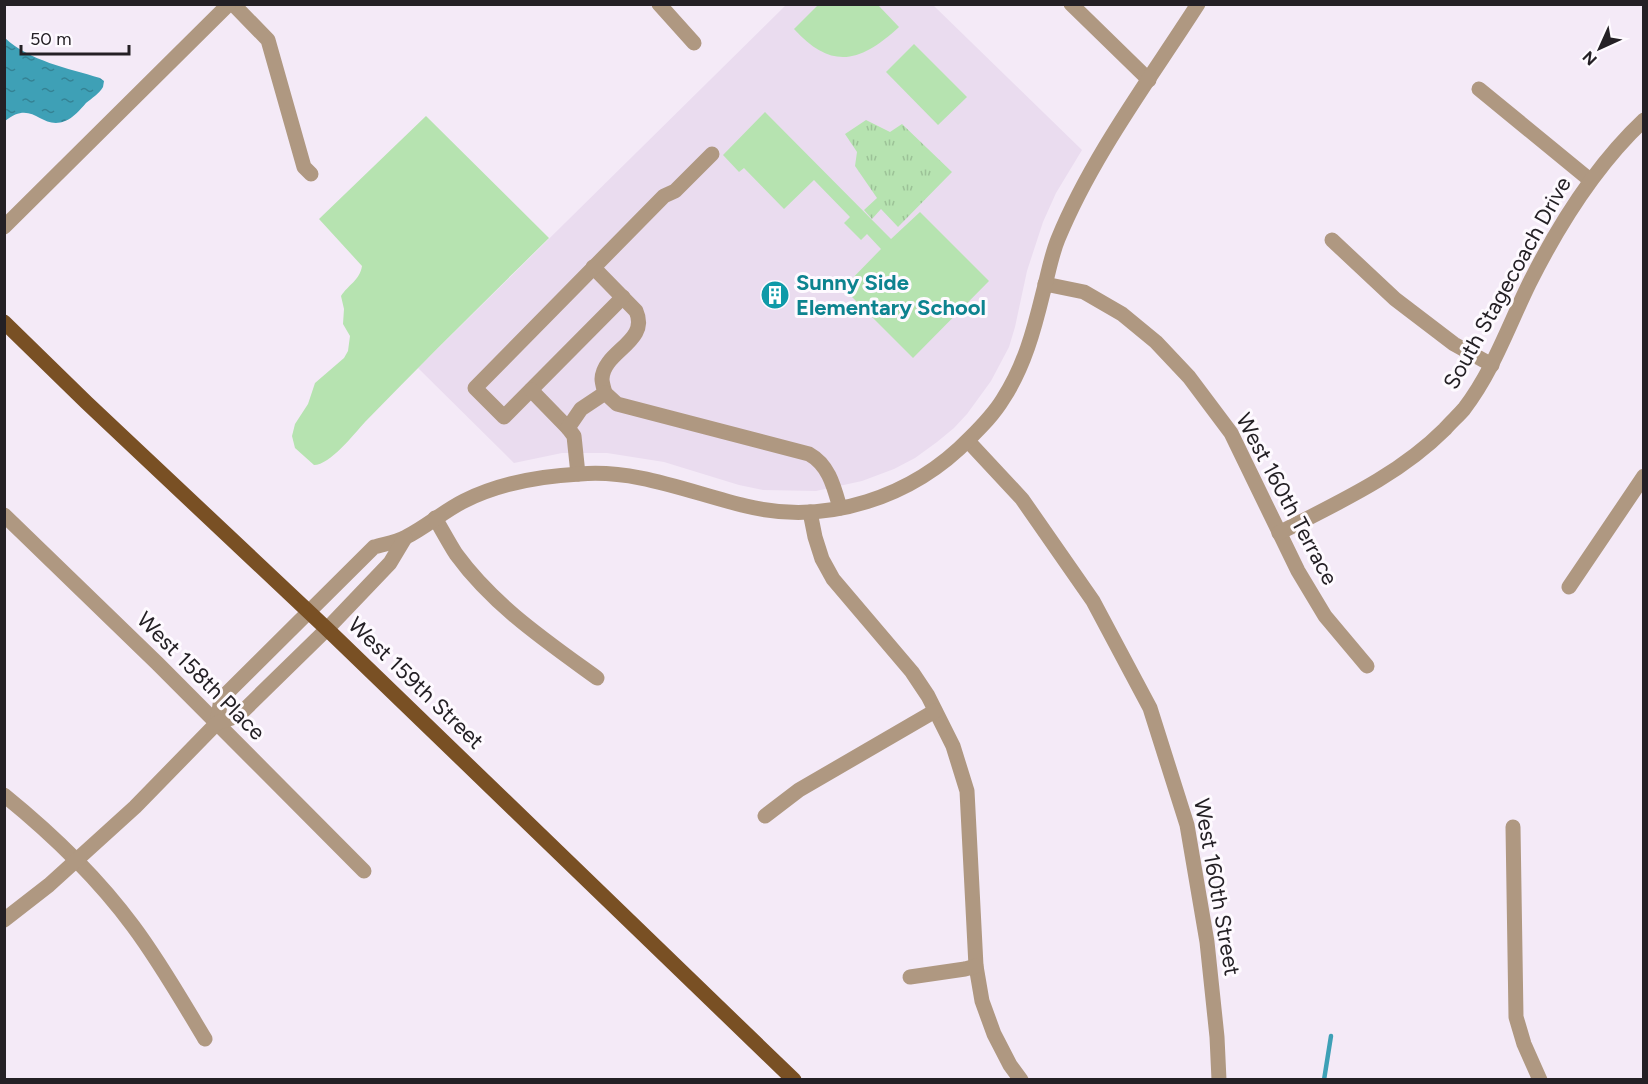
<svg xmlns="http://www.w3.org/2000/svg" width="1648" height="1084" font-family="Figtree,sans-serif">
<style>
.built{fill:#eadcef}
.green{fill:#b6e3b0}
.park{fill:url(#park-tufts)}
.water{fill:url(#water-ripples)}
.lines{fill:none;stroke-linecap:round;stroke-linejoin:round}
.stream{stroke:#3ea0b6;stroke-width:4.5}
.minor{stroke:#af9881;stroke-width:15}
.major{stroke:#795024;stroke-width:15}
.labels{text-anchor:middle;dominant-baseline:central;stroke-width:6;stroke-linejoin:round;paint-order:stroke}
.culture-label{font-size:22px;font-weight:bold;fill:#0d838f;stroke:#fefaff;text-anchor:start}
.street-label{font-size:22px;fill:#242025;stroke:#fefaff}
</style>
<defs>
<pattern id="park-tufts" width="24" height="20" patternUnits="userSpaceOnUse" patternTransform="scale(1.5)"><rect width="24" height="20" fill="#b6e3b0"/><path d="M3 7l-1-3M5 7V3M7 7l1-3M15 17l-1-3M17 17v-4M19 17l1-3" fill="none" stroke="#9cc297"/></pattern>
<pattern id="water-ripples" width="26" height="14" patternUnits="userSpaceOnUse" patternTransform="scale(1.5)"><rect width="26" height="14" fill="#3ea0b6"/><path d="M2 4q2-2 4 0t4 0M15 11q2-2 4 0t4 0" fill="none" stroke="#348294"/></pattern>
</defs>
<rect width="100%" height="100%" fill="#f4eaf7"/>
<polygon class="built" points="786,5 933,5 1082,150 1056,193 1043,222 1027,271 1015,327 1009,347 991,381 967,414 954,428 937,442 915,458 894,469 862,481 816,491 763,490 739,485 664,462 607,453 562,453 514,463 418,368"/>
<g class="green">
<path d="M819,4L878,5L899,27C861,62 832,71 794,29Z"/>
<polygon points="914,44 967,97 938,125 886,72"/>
<polygon points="765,112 891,239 920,212 989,281 913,358 843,288 881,249 867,234 861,240 844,223 850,217 814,180 784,209 744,168 739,172 723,155"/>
<path d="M426,116L549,238C487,299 425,360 365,422C354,434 330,465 314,465L295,448L292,436L295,424L308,404L315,383L344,358L348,351L350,336L343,324L344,309L341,296C348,285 360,280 362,266L319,219Z"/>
</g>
<polygon class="park" points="866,120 890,132 902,124 952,172 898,227 881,209 872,219 864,210 877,198 855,166 857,152 845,134"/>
<path class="water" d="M5,38C30,61 67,68 100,78L104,81L103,87C99,94 92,98 86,103C80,110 73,118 65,121C41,131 33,98 5,121Z"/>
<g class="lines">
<polyline class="stream" points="1324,1080 1331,1036"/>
<g class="minor">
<polyline points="233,4 268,40 304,167 311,174"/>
<polyline points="659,4 694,43"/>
<polyline points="1071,4 1149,80"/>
<polyline points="1479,89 1590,180"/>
<polyline points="4,227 229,4"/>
<polyline points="1332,240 1395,299 1454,344 1492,365"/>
<path d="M593,267L636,311C650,342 603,351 602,379C602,383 604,389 605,393"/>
<polyline points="1045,284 1084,292 1122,314 1156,342 1189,377 1231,433 1298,571 1325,616 1367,666"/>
<polyline points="623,297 504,417 475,388 664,196 675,191 712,154"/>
<polyline points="531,390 568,428"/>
<polyline points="968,441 1022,499 1093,601 1150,708 1187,825 1207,942 1217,1037 1219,1080"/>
<path d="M578,474L574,436L568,428L581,409L605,393L617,404L809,454C829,465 834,487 840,508"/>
<polyline points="810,512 815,537 822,559 833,579 912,672 928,696 953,746 967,791 976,966 982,1001 994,1034 1010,1065 1021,1080"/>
<polyline points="4,515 158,664 364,871"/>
<path d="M435,518C442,530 449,543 456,554C494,606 546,641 597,678"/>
<path d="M1279,533C1337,503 1398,476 1445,429C1451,422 1458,416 1464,409C1493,371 1508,327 1529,284C1559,224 1595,166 1644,120"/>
<polyline points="1569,587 1644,476"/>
<path d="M217,723L221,699L374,547C384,544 397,542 406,537C426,527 444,511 464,501C500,483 540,476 580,474C637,469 691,493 746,506C827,526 913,497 970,438C982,426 994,414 1003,399C1024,367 1034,330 1043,293C1048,275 1051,256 1058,239C1092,156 1150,79 1198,4"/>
<path d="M4,795C52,834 97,877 133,926C160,962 182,1001 205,1039"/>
<polyline points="765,816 799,790 935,711"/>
<polyline points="1513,827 1516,1017 1524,1044 1540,1080"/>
<polyline points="4,920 49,885 135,807 217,723 238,716 327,629 390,563 405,538"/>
<polyline points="910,977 965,969 976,966"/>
</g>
<polyline class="major" points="4,322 87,403 327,629 794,1080"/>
</g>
<defs>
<g id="building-disc" transform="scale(1.5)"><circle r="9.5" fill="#0f9aa8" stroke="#fefaff"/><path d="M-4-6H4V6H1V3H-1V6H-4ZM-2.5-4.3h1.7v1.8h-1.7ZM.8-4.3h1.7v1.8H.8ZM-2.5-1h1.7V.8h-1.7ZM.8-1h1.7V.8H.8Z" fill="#fff"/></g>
</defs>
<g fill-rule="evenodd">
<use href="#building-disc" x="775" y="295"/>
</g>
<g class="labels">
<g class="culture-label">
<text x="796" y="282">Sunny Side<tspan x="796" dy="25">Elementary School</tspan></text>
</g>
<g class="street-label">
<text transform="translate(1507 283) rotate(-61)">South Stagecoach Drive</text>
<text transform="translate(1287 499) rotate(62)">West 160th Terrace</text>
<text transform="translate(201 676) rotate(45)">West 158th Place</text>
<text transform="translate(416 683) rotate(44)">West 159th Street</text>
<text transform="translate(1217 887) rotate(80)">West 160th Street</text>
</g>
</g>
<rect width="1648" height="1084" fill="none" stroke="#242025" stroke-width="12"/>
<g transform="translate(1600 48) rotate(225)" stroke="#fefaff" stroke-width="4.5" paint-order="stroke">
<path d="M0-4.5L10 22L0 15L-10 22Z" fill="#242025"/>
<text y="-9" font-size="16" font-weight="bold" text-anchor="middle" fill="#242025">N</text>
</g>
<path d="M21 45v9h108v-9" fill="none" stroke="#242025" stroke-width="3"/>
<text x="30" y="45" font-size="18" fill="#242025" stroke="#fefaff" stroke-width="4.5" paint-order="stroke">50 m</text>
</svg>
